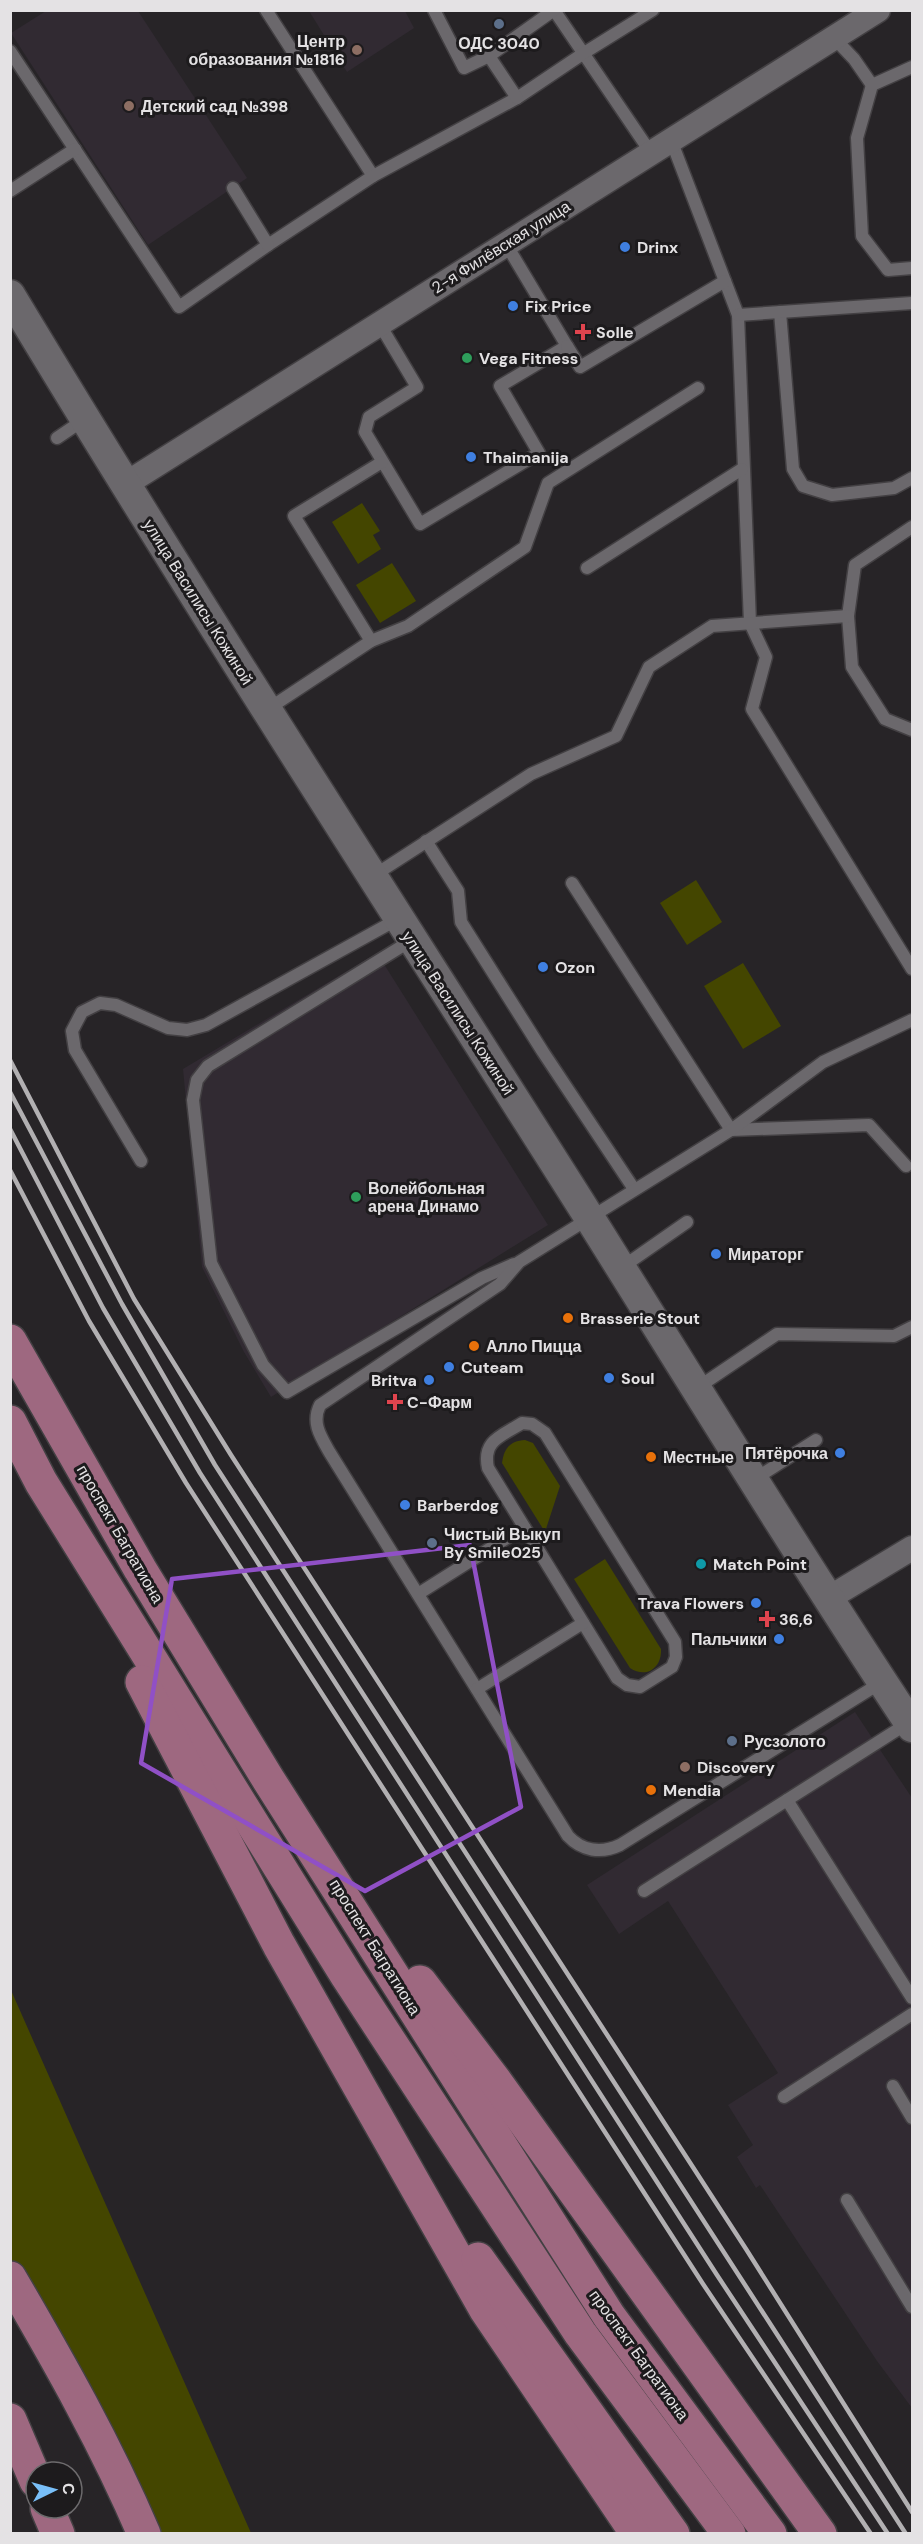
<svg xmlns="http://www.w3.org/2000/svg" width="923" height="2544" font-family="'DM Sans',sans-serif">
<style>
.built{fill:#312a32}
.green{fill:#444600}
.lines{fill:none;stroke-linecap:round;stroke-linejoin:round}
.service-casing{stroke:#434043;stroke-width:15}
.minor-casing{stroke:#434043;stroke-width:27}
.tertiary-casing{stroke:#434043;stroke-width:33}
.primary-casing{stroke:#434043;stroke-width:36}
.service{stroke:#6b686c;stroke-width:12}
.minor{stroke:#6b686c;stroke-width:24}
.tertiary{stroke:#6b686c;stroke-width:30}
.primary{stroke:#9e6880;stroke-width:33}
.rail{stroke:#b2b0b2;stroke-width:4.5}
.marked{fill:none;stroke:#9050c6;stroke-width:4.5;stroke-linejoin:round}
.service-dot{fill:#5c6f8a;stroke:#1d1b1d;stroke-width:2}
.education-dot{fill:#8d6e63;stroke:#1d1b1d;stroke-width:2}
.shop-dot{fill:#3f7fe0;stroke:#1d1b1d;stroke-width:2}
.health-dot{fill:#e0444e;stroke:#1d1b1d;stroke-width:2}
.leisure-dot{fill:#2e9e5b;stroke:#1d1b1d;stroke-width:2}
.food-dot{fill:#e8710a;stroke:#1d1b1d;stroke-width:2}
.culture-dot{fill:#0f9aa8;stroke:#1d1b1d;stroke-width:2}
.labels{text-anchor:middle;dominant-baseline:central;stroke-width:6;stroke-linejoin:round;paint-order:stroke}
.poi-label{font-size:16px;font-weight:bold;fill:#e4e2e4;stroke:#1d1b1d;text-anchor:start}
.street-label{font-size:16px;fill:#e4e2e4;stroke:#1d1b1d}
</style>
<rect width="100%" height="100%" fill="#272427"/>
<g class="built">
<polygon points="46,11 138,11 247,178 148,245 11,33"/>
<polygon points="309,11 405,11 414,28 347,72"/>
<polygon points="377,953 548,1225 271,1397 244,1352 202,1267 183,1069"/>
<polygon points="855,1712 912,1798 912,2408 877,2361 760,2185 756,2188 737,2157 753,2145 728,2105 778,2073 668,1901 619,1934 587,1885"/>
</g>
<g class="green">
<polygon points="362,503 380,531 373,535 381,549 358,564 332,522"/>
<polygon points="392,563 416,601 380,623 356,585"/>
<polygon points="696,880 722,922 687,945 660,903"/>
<polygon points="743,963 781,1026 743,1049 704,986"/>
<path d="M525,1440L533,1443L560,1486L545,1532L502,1463C504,1448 510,1441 525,1440Z"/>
<path d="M605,1559L661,1649C662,1668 646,1679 630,1668L574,1579Z"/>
<polygon points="10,1988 251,2533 156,2533 25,2282 11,2259"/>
</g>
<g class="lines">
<g class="service-casing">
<g id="service">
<polyline points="266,10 373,176"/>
<polyline points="434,10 464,68 489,56"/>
<polyline points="554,10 651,153"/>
<polyline points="834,38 854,59 872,85"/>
<polyline points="10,51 179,307 268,245 373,176 517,98 584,53 653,10"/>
<polyline points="912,67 872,85 857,138 862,236 888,270 912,268"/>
<polyline points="517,98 489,56 554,10"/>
<polyline points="671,140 738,315 750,623 766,657 752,709 912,969"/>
<polyline points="233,188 268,245"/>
<polyline points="10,191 75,149"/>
<polyline points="780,312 793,469 803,486 832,495 894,488 912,478"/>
<polyline points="738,315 912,303"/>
<polyline points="379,323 417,387 369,417 365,432 420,524 539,453 500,386 567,346 506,244"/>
<polyline points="567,346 580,367 725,281"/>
<polyline points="57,438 85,419"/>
<polyline points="912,527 855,565 848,616 852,667 885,719 912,730"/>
<polyline points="587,568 742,469"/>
<polyline points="371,641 294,516 382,462"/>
<polyline points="268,709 371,641 408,626 525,547 548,483 698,388"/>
<polyline points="426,841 458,891 461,922 543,1052 634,1189"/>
<polyline points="373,876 531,774 616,736 649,667 712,626 848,616"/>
<polyline points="572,883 731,1130 869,1125 906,1166"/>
<polyline points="412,940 208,1066 197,1080 193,1100 211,1263 263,1365 287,1392 482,1278 514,1264"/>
<polyline points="141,1161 75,1050 72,1031 82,1012 100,1003 116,1005 168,1028 187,1030 206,1025 398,919"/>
<polyline points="621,1268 687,1222"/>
<polyline points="697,1388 777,1334 894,1336 912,1327"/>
<path d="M522,1423L532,1424L545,1433L675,1642L676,1657L672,1667L640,1687L627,1685L617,1678L488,1468C482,1440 502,1436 522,1423Z"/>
<polyline points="753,1480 816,1440"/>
<polyline points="418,1594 524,1527"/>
<path d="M882,1682L620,1845C601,1854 582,1851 568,1836L330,1453C321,1437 311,1423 320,1405L500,1284L519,1262L731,1130L823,1062L912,1020"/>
<polyline points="477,1689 583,1623"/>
<polyline points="787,1800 912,1998"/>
<polyline points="644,1891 908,1723"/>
<polyline points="893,2086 912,2118"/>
<polyline points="784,2097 912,2014"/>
<polyline points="847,2200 912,2307"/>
</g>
</g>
<g class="minor-casing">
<g id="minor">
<polyline points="124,485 878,10"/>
<polyline points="829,1598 912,1548"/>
</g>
</g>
<g class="tertiary-casing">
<path id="tertiary" d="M10,295C197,606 395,910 589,1217C696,1388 801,1559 912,1727"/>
</g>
<g class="primary-casing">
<g id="primary">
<polyline points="10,1341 140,1569 268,1779 609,2316 770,2534"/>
<polyline points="10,1422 41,1482 347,1976 580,2333 729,2534"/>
<polyline points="142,1682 279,1945 486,2310 637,2534"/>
<polyline points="420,1982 496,2082 820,2534"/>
<polyline points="478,2259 673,2534"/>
<path d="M10,2278C59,2362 106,2445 144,2534"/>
<polyline points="10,2420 36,2481"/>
<polyline points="47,2508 58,2534"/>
</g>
</g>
<use href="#service" class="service"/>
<use href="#minor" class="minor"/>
<use href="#tertiary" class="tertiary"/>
<use href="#primary" class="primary"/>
<g class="rail">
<polyline points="10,1060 134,1299 231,1455 746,2249 912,2512"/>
<polyline points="10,1092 122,1304 215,1465 906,2534"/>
<polyline points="10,1129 103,1308 200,1473 717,2275 888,2534"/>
<polyline points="10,1170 89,1321 186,1483 703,2284 871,2534"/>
</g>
</g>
<path class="marked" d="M470,1545L521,1807L365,1891L141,1763L172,1579Z"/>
<g class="service-dot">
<circle cx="499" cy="24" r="6"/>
<circle cx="432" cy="1543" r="6"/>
<circle cx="732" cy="1741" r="6"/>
</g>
<g class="education-dot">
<circle cx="357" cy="50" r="6"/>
<circle cx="129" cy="106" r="6"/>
<circle cx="685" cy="1767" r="6"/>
</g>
<g class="shop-dot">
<circle cx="625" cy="247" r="6"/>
<circle cx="513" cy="306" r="6"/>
<circle cx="471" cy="457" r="6"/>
<circle cx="543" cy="967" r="6"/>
<circle cx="716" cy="1254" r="6"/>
<circle cx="449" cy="1367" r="6"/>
<circle cx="609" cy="1378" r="6"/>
<circle cx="429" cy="1380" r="6"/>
<circle cx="840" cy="1453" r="6"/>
<circle cx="405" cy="1505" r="6"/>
<circle cx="756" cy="1603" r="6"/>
<circle cx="779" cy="1639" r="6"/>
</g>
<g class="health-dot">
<path d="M580 323h6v6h6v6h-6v6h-6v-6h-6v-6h6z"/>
<path d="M392 1393h6v6h6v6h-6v6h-6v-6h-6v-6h6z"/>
<path d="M764 1610h6v6h6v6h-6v6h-6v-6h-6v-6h6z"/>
</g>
<g class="leisure-dot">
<circle cx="467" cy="358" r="6"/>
<circle cx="356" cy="1197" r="6"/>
</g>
<g class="food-dot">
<circle cx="568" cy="1318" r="6"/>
<circle cx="474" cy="1346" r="6"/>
<circle cx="651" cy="1457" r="6"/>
<circle cx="651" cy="1790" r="6"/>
</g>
<circle class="culture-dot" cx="701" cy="1564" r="6"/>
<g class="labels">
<g class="poi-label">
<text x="345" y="41" text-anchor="end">Центр<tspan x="345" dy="18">образования №1816</tspan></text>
<text x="499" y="43" text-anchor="middle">ОДС 3040</text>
<text x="141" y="106">Детский сад №398</text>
<text x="637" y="247">Drinx</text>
<text x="525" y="306">Fix Price</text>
<text x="596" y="332">Solle</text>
<text x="479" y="358">Vega Fitness</text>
<text x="483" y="457">Thaimanija</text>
<text x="555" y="967">Ozon</text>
<text x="368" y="1188">Волейбольная<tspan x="368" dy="18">арена Динамо</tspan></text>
<text x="728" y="1254">Мираторг</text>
<text x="580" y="1318">Brasserie Stout</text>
<text x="486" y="1346">Алло Пицца</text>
<text x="461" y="1367">Cuteam</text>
<text x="621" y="1378">Soul</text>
<text x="417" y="1380" text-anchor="end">Britva</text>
<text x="407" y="1402">C-Фарм</text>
<text x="828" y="1453" text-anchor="end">Пятёрочка</text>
<text x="663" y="1457">Местные</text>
<text x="417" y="1505">Barberdog</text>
<text x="444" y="1534">Чистый Выкуп<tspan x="444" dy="18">By Smile025</tspan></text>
<text x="713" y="1564">Match Point</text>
<text x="744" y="1603" text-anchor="end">Trava Flowers</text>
<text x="779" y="1619">36,6</text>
<text x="767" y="1639" text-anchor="end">Пальчики</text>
<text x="744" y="1741">Русзолото</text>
<text x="697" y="1767">Discovery</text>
<text x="663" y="1790">Mendia</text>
</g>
<g class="street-label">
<text transform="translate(501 247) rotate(-32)">2-я Филёвская улица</text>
<text transform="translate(198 602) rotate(58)">улица Василисы Кожиной</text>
<text transform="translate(458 1013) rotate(57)">улица Василисы Кожиной</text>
<text transform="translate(120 1534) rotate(60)">проспект Багратиона</text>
<text transform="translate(375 1947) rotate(58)">проспект Багратиона</text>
<text transform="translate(639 2355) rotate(54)">проспект Багратиона</text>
</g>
</g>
<rect width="923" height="2544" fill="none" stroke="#e4e2e4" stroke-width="24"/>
<g transform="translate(54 2490) rotate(85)"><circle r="28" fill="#1d1b1d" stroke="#6d6b6d" stroke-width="1.5"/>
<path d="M0-4.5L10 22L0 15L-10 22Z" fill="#79bff8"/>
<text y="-9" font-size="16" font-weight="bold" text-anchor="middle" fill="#e4e2e4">С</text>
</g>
</svg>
